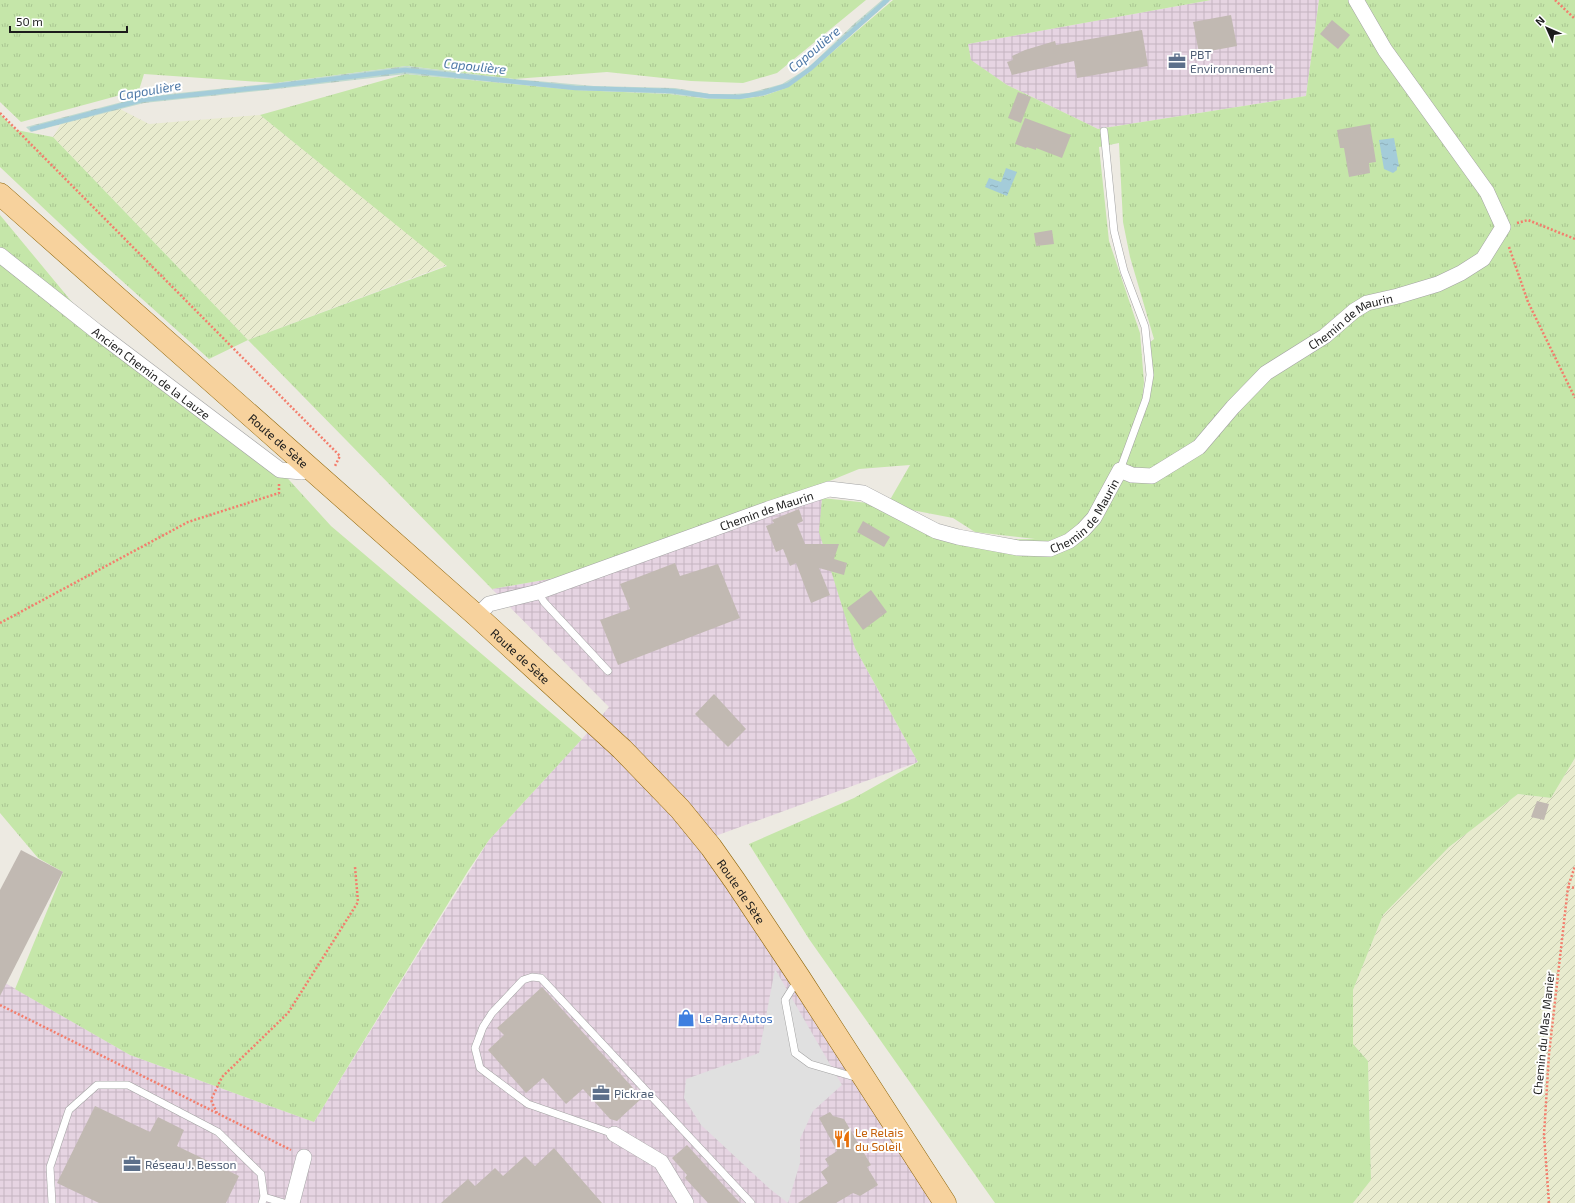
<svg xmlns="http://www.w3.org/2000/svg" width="1575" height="1203" font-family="'Exo 2',sans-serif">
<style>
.industrial{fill:url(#industrial-grid)}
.farmland{fill:url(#farmland-furrows)}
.grass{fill:url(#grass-tufts);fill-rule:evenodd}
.wetland{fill:url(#wetland-marsh)}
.parking{fill:#e0e0e0}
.water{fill:url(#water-ripples)}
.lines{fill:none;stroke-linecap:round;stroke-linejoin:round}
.stream{stroke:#a4ccd9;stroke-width:4.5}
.building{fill:#c1b9b2}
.service-casing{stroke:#a3a3a3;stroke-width:8}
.minor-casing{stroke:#a3a3a3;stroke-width:16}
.primary-casing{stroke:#8d6407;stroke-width:23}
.path{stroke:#f37e6d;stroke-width:2.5;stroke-dasharray:2 2;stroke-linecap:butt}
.service{stroke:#fff;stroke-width:7}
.minor{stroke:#fff;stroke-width:15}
.primary{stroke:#f7d29d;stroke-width:22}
.labels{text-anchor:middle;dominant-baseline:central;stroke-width:4;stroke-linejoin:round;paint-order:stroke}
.service-label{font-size:12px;fill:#4e5e75;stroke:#fff;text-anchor:start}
.street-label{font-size:12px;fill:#1c1c1c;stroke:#fff}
.shop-label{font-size:12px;fill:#366cbe;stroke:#fff;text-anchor:start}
.food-label{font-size:12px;fill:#c56008;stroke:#fff;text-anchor:start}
.water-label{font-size:13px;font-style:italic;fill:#4d78a7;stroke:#fff}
</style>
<defs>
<pattern id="industrial-grid" width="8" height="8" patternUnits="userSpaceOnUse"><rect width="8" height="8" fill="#e6d4e2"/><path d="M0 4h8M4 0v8" fill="none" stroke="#c5b5c1"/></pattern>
<pattern id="farmland-furrows" width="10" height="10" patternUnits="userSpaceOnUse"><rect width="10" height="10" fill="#e8ebce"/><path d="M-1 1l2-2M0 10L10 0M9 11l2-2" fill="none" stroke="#c6c9b0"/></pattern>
<pattern id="grass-tufts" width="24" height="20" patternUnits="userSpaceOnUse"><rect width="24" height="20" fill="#c5e6a9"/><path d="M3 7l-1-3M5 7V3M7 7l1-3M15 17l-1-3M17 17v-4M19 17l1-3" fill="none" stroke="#a9c591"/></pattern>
<pattern id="wetland-marsh" width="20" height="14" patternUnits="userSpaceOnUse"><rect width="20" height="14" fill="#c0dacf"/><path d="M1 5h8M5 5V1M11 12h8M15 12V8" fill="none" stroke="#a4bab1"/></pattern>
<pattern id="water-ripples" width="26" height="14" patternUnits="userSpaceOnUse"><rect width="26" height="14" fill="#a4ccd9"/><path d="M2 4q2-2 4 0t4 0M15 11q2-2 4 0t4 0" fill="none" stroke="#8dafba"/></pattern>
</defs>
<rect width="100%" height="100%" fill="#edeae2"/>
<g class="industrial">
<polygon points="1211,0 1319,0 1306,96 1098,129 1007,85 970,60 968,44"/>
<polygon points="822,498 855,648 918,762 699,842 935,1203 0,1203 0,980 130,1055 314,1122 489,840 582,739 609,707 492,589 572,575"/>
</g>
<g class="farmland">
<polygon points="120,109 149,124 260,115 447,265 248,340 53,137 61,124"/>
<polygon points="1575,758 1575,1203 1353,1203 1371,1180 1368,1061 1353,1044 1353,990 1383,915 1449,847 1518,794 1551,798"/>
</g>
<g class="grass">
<polygon points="0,0 866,0 777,73 743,83 691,81 607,72 514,79 407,66 275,83 144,74 139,90 21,122 0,102"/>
<path d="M893,0H1211L968,44L971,60L1007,85L1098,129L1306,96L1319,0H1575V758L1551,798L1518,794L1449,847L1383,915L1353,990V1044L1368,1061L1371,1180L1353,1203H995L809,939L749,844L854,798L918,762L855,648L819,532L822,498L887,505L910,465L859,469L761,509L572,575L492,589L248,340L209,359L92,254L0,167V114L16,130L53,137L248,340L447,266L260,115L406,74L576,90L670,94L709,99H740L763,96L786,88L808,73ZM1119,143L1123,222L1130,257L1154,339L1148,344L1146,399L1141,410L1144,382L1140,333L1109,241L1099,147ZM891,506L953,518L975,532L1035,539L976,540Z"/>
<polygon points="0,215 96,331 280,470 331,526 582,739 489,840 468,871 314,1122 130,1055 15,989 63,872 38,858 0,813"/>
</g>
<polygon class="wetland" points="882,0 891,0 808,73 786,88 763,96 740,99 709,99 670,94 576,90 406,74 268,90 144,103 31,132 26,127 141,97 275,83 407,66 514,79 594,86 675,88 710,94 733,94 749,93 782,84 800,73 810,66 855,23"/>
<polygon class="parking" points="775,969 842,1085 813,1111 800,1139 800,1163 788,1203 770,1189 701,1125 684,1098 686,1079 759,1053"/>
<g class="water">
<polygon points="1394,138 1399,166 1397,167 1397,170 1393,173 1384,169 1379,140"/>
<polygon points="1006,168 1017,172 1007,196 985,187 989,178 1001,182"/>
</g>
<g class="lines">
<polyline class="stream" points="32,129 142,100 275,86 405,70 575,88 672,91 708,96 739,97 763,93 788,85 810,69 887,0"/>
</g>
<g class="building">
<polygon points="1231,15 1237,46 1199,53 1193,22"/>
<polygon points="1332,20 1350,35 1338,49 1320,34"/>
<polygon points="1142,30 1148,66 1077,78 1074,61 1012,75 1007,62 1013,60 1012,56 1025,50 1055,41 1056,45"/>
<polygon points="1018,92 1031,97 1021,123 1008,118"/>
<polygon points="1025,118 1071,135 1062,158 1036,148 1036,150 1027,147 1026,148 1015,144"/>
<polygon points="1370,124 1376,162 1369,163 1370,173 1349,177 1344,148 1340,148 1337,130"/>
<polygon points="1052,230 1054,244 1036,246 1034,233"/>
<polygon points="799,509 803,521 797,524 805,544 839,544 834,559 847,563 844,575 819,568 830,595 811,603 796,563 790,566 783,549 776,552 766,526 774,523 772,520"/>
<polygon points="863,521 890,537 884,547 857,532"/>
<polygon points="675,563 680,576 718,564 740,618 618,665 600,620 630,609 620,584"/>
<polygon points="871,590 887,612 863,630 847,608"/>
<polygon points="714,694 746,729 728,747 695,714"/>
<polygon points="1537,801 1549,804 1544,820 1531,817"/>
<polygon points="21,850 63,872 0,996 0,890"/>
<polygon points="542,987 642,1098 617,1121 610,1119 583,1089 566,1104 543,1078 526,1093 488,1050 504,1035 497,1028"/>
<polygon points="95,1106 150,1132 158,1117 184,1130 177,1146 239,1176 226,1203 99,1203 57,1183"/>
<polygon points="830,1112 833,1116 844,1119 871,1165 867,1167 878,1185 860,1196 853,1193 836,1203 798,1203 828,1183 821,1172 829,1166 825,1159 837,1151 819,1118"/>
<polygon points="687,1145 725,1187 740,1203 708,1203 685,1178 687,1175 672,1158"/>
<polygon points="554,1148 602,1203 441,1203 468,1179 475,1186 495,1168 503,1176 525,1156 535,1166"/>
</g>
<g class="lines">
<g class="service-casing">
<g id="service">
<polyline points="1104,131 1114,231 1124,271 1145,327 1150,375 1146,399 1120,470"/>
<polyline points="538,592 544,602 608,671"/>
<polyline points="797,981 785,1000 795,1053 810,1064 858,1078"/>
<polyline points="614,1134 528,1104 480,1068 475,1048 483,1027 492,1013 523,980 532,977 541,978 751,1203"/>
<polyline points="264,1197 284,1203"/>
<polyline points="52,1203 50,1167 69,1110 97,1085 128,1085 218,1132 261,1174 264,1197 262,1203"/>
</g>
</g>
<g class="minor-casing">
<g id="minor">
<path id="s1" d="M0,255L96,331L280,470L302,472L309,466"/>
<path id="s2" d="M477,616L489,604L538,592L768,509L829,489L863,493L936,531L958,537L1018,548L1050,549L1069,541L1083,530L1094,518L1120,470L1132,475L1152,476L1199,447L1233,407L1266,373L1325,336L1354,311L1367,303L1398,296L1438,284L1461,273L1483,259L1503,227L1487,192L1385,50L1356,0"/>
<polyline points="614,1134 661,1162 686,1203"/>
<polyline points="292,1203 304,1157"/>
</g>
</g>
<g class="primary-casing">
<g id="primary">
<path id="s3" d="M0,194L477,616L622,749L680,809L711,847L735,881L799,977L945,1203"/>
</g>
</g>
<g class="path">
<polyline points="1555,0 1575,19"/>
<polyline points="0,113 340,456 335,466"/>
<polyline points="1517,223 1528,220 1575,239"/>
<polyline points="1509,247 1528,302 1575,398"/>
<polyline points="0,623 188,522 279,493 279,484"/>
<polyline points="1568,887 1575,888"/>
<polyline points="0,1005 291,1150"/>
<polyline points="217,1113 211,1100 222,1077 288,1013 358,902 355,867"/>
<polyline points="1549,1203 1544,1135 1549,1054 1568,887 1575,866"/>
</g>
<use href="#service" class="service"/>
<use href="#minor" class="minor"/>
<use href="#primary" class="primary"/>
</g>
<defs>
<g id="office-bare" transform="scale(1.38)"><path d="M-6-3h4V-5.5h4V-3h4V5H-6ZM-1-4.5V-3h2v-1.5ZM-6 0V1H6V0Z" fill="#5c6f8a" stroke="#fff" stroke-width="2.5" paint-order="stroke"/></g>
<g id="shop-bare" transform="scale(1.38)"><path d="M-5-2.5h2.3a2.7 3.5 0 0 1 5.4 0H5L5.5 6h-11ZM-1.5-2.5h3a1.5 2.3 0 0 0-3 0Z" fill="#3f7fe0" stroke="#fff" stroke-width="2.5" paint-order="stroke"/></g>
<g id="restaurant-bare" transform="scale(1.38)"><path d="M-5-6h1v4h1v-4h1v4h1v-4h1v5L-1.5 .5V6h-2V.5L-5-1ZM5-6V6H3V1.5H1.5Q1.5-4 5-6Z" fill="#e8710a" stroke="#fff" stroke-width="2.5" paint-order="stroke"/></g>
</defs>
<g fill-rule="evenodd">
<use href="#office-bare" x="1177" y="61"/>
<use href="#shop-bare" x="686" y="1018"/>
<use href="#office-bare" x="601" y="1093"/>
<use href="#restaurant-bare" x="842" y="1139"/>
<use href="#office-bare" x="132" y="1164"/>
</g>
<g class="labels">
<g class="service-label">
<text x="1190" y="54">PBT<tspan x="1190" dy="14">Environnement</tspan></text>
<text x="614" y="1093">Pickrae</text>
<text x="145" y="1164">Réseau J. Besson</text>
</g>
<g class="street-label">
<text stroke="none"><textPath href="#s2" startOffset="1006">Chemin de Maurin</textPath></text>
<text stroke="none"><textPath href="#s1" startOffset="192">Ancien Chemin de la Lauze</textPath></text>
<text stroke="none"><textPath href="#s3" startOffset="372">Route de Sète</textPath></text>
<text stroke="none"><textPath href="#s2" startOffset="310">Chemin de Maurin</textPath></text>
<text stroke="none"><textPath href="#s2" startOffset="658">Chemin de Maurin</textPath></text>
<text stroke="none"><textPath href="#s3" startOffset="696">Route de Sète</textPath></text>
<text stroke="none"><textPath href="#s3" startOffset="1020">Route de Sète</textPath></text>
<text transform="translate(1543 1033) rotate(-84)">Chemin du Mas Manier</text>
</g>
<g class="shop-label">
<text x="699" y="1018">Le Parc Autos</text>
</g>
<g class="food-label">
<text x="855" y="1132">Le Relais<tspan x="855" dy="14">du Soleil</tspan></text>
</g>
<g class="water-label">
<text transform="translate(814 49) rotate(-40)">Capoulière</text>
<text transform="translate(475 66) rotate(6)">Capoulière</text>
<text transform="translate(150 90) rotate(-10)">Capoulière</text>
</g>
</g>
<g transform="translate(1547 28) rotate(315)" stroke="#ffffff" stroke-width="3" paint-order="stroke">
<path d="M0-3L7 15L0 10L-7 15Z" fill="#1c1c1c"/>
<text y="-6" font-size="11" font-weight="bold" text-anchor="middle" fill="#1c1c1c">N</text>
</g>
<path d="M10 26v6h117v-6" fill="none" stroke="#1c1c1c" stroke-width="2"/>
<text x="16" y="26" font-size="12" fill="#1c1c1c" stroke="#ffffff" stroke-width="3" paint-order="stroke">50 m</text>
</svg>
